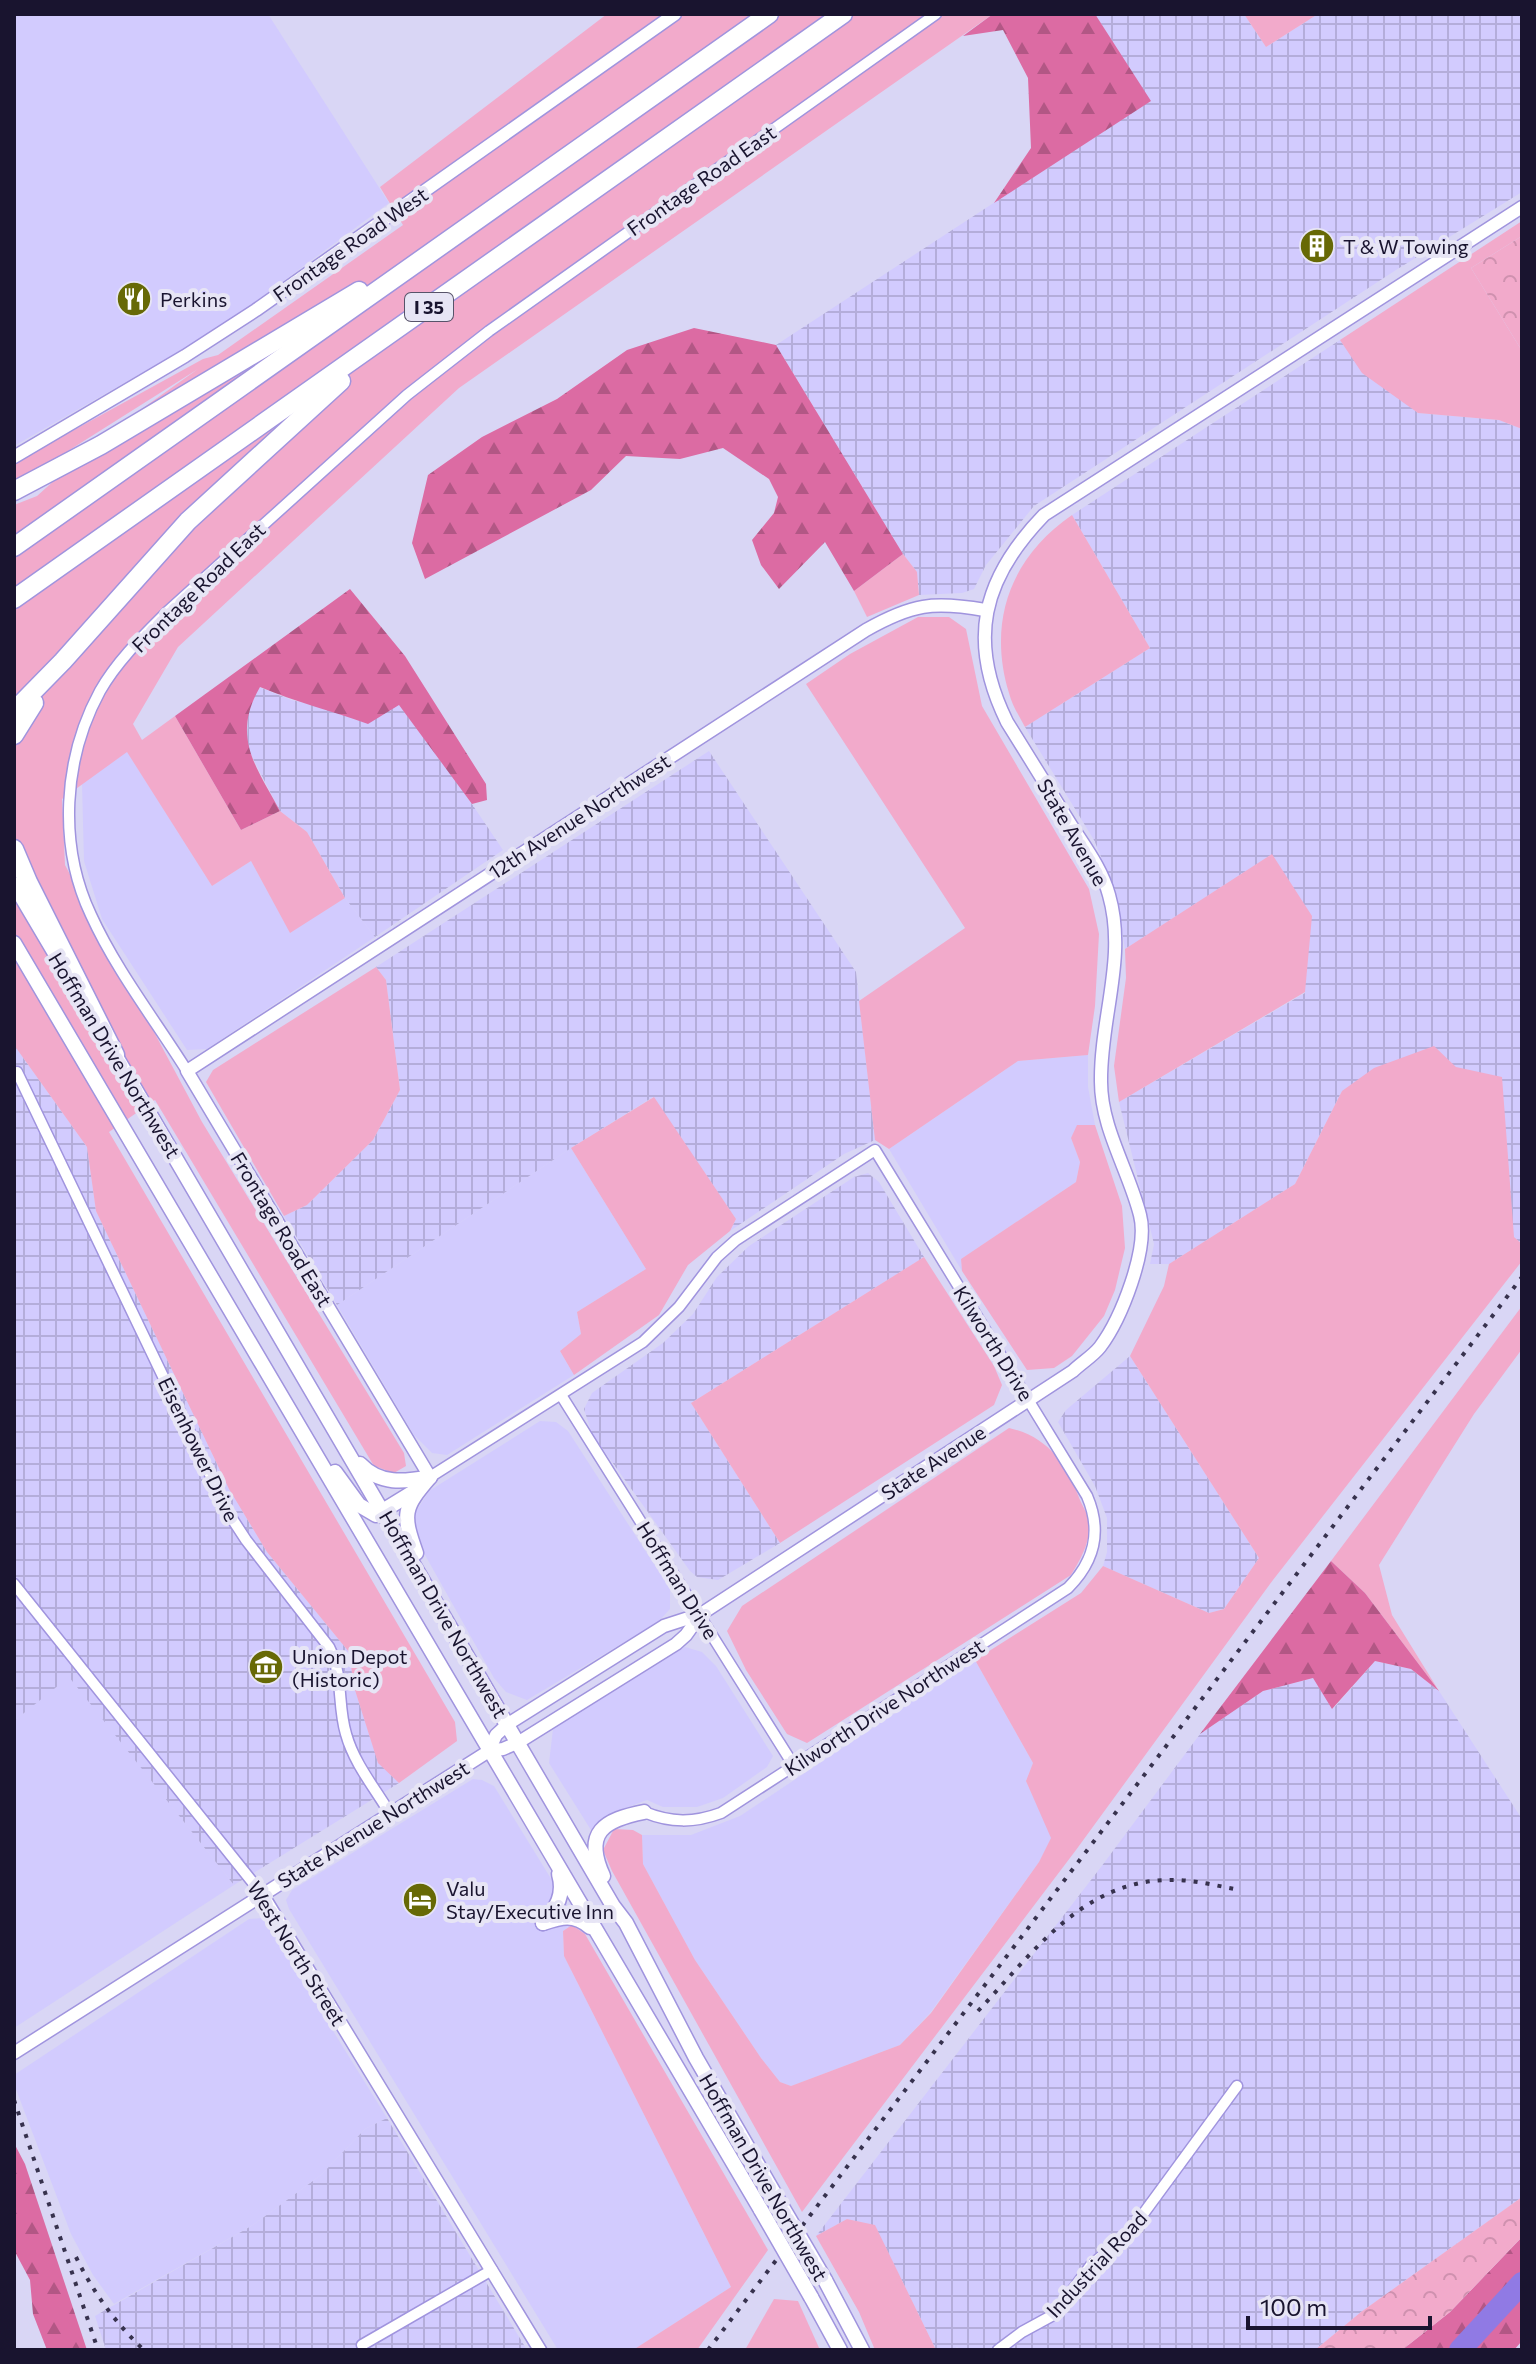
<svg xmlns="http://www.w3.org/2000/svg" width="1536" height="2364" font-family="Commissioner,sans-serif">
<style>
.built{fill:#d2cbfe}
.industrial{fill:url(#industrial-grid)}
.grass{fill:#f2aacb}
.forest{fill:url(#forest-firs)}
.park{fill:url(#park-crowns)}
.lines{fill:none;stroke-linecap:round;stroke-linejoin:round}
.river{stroke:#907ae4;stroke-width:22}
.minor-casing{stroke:#a094de;stroke-width:13}
.tertiary-casing{stroke:#a094de;stroke-width:15}
.secondary-casing{stroke:#a094de;stroke-width:17}
.motorway-casing{stroke:#a094de;stroke-width:21}
.minor{stroke:#fff;stroke-width:10}
.tertiary{stroke:#fff;stroke-width:12}
.secondary{stroke:#fff;stroke-width:14}
.motorway{stroke:#fff;stroke-width:18}
.rail{stroke:#37324e;stroke-width:4;stroke-dasharray:4 8;stroke-linecap:butt}
.secondary-bridge-casing{stroke:#a094de;stroke-width:17;stroke-linecap:butt}
.secondary-bridge{stroke:#fff;stroke-width:14}
.labels{text-anchor:middle;dominant-baseline:central;stroke-width:8;stroke-linejoin:round;paint-order:stroke}
.shield{fill:#e7e5f5;stroke:#57536a;stroke-width:2}
.shield-label{font-size:18px;font-weight:bold;fill:#19142f}
.street-label{font-size:20px;fill:#19142f;stroke:#e7e5f5}
.poi-label{font-size:20px;fill:#19142f;stroke:#e7e5f5;text-anchor:start}
</style>
<defs>
<pattern id="industrial-grid" width="8" height="8" patternUnits="userSpaceOnUse" patternTransform="scale(2)"><rect width="8" height="8" fill="#d2cbfe"/><path d="M0 4h8M4 0v8" fill="none" stroke="#b4adda"/></pattern>
<pattern id="forest-firs" width="22" height="20" patternUnits="userSpaceOnUse" patternTransform="scale(2)"><rect width="22" height="20" fill="#dc6ba3"/><path d="M5 1l3.5 6h-7zM16 11l3.5 6h-7z" fill="#b25785"/></pattern>
<pattern id="park-crowns" width="20" height="18" patternUnits="userSpaceOnUse" patternTransform="scale(2)"><rect width="20" height="18" fill="#f2aacb"/><path d="M2 6a3 3 0 1 1 6 0M12 15a3 3 0 1 1 6 0" fill="none" stroke="#cf91af"/></pattern>
</defs>
<rect width="100%" height="100%" fill="#d9d6f5"/>
<g class="built">
<polygon points="14,14 268,14 389,203 220,328 14,446"/>
<polygon points="127,751 212,886 251,861 290,932 345,898 375,937 207,1049 187,1050 102,919 84,861 82,784"/>
<polygon points="1088,1055 1088,1087 1095,1125 1078,1126 1071,1138 1080,1162 1076,1182 961,1259 962,1271 889,1149 1018,1061"/>
<polygon points="571,1148 646,1269 577,1312 581,1334 560,1351 574,1375 447,1455 432,1453 414,1435 337,1305"/>
<polygon points="540,1421 556,1422 568,1431 670,1589 670,1609 658,1622 527,1700 506,1692 494,1678 420,1546 412,1518 429,1491"/>
<polygon points="685,1647 702,1652 716,1666 773,1756 767,1767 723,1798 697,1807 663,1807 647,1800 612,1813 591,1830 549,1763 553,1729"/>
<polygon points="975,1660 1033,1763 1026,1781 1052,1838 1039,1862 930,2013 900,2045 791,2086 780,2082 761,2058 695,1960 643,1864 642,1835 691,1835 740,1816"/>
<polygon points="69,1676 234,1885 14,2028 14,1721"/>
<polygon points="473,1779 482,1780 494,1786 585,1934 572,1925 563,1931 564,1956 731,2287 633,2350 558,2350 289,1909 286,1900 292,1890"/>
<polygon points="263,1918 387,2118 365,2129 321,2175 253,2225 114,2304 93,2275 71,2234 14,2084 14,2075 249,1919"/>
</g>
<g class="industrial">
<polygon points="1095,14 1244,14 1266,47 1318,14 1522,14 1522,192 1396,270 1034,506 986,565 974,589 962,593 919,595 917,572 903,554 776,345 1150,101"/>
<polygon points="1340,340 1349,352 1418,413 1499,420 1522,429 1522,1244 1342,1091 1295,1184 1169,1264 1150,1264 1154,1244 1119,1102 1305,993 1271,855 1125,949 1115,890 1094,840 1025,727 1150,648 1072,515"/>
<polygon points="259,687 291,700 319,706 399,705 451,773 503,850 375,937 345,898 307,832 280,811 247,747 248,709"/>
<polygon points="709,751 856,972 875,1140 844,1154 730,1231 736,1219 653,1097 571,1148 337,1305 284,1216 307,1205 373,1140 400,1090 386,980 376,967"/>
<polygon points="14,1045 87,1147 96,1211 229,1489 267,1552 349,1652 354,1687 378,1762 399,1783 234,1885 69,1677 14,1721"/>
<polygon points="868,1173 879,1182 924,1257 691,1403 780,1543 718,1580 697,1577 690,1571 592,1434 584,1409 592,1393 663,1343 693,1314 717,1277 749,1246 854,1177"/>
<polygon points="1130,1356 1259,1558 1224,1609 1209,1613 1103,1566 1107,1552 1107,1518 1095,1486 1058,1422 1066,1410"/>
<polygon points="1375,1661 1411,1669 1439,1691 1522,1819 1522,2197 1361,2312 1315,2350 963,2350 957,2347 952,2350 936,2350 875,2226 847,2219 816,2236 1101,1867 1200,1734 1263,1691 1313,1678 1333,1709"/>
<polygon points="387,2118 527,2350 106,2350 95,2316 253,2225 321,2175 365,2129"/>
</g>
<g class="grass">
<polygon points="607,14 993,14 459,388 178,647 133,724 142,740 175,716 241,830 280,811 307,832 345,898 290,933 251,861 212,886 127,752 62,799 65,865 202,1122 404,1453 406,1466 394,1473 374,1466 155,1100 109,1132 455,1722 457,1741 399,1783 378,1763 354,1687 349,1652 267,1552 229,1489 96,1211 87,1147 14,1045 14,505 37,496 105,435 198,369 14,485 14,463 203,359 218,355 403,225 380,187"/>
<polygon points="1244,14 1318,14 1266,47"/>
<polygon points="1522,221 1522,236 1471,268 1522,351 1522,429 1499,420 1418,413 1362,373 1340,340"/>
<path d="M1072,515L1150,648L1025,727C1019,716 1012,705 1009,693C987,621 1011,557 1072,515Z"/>
<polygon points="903,554 917,572 919,595 867,617 854,591"/>
<polygon points="918,617 949,617 966,629 982,706 1089,889 1099,934 1095,1006 1088,1055 1018,1061 889,1149 875,1140 859,1001 965,928 806,684 850,654"/>
<polygon points="1272,854 1312,916 1305,992 1119,1102 1114,1066 1126,978 1125,949"/>
<polygon points="376,967 386,980 400,1090 373,1140 307,1205 284,1216 206,1082 213,1070"/>
<polygon points="1434,1046 1456,1067 1502,1077 1514,1237 1522,1244 1522,1261 1273,1580 1076,1850 802,2212 612,1871 603,1850 614,1829 633,1830 642,1835 643,1864 695,1960 761,2058 780,2082 791,2086 900,2045 931,2013 1039,1862 1051,1838 1026,1781 1033,1763 975,1660 1081,1593 1103,1566 1209,1613 1224,1609 1259,1558 1130,1356 1164,1286 1169,1264 1295,1184 1342,1091 1374,1068"/>
<polygon points="654,1097 736,1219 730,1231 688,1265 659,1315 574,1375 560,1351 581,1334 577,1312 646,1269 571,1148"/>
<polygon points="1077,1125 1095,1125 1122,1206 1125,1248 1115,1290 1104,1316 1072,1356 1054,1368 1027,1370 962,1271 961,1259 1076,1182 1080,1162 1071,1138"/>
<polygon points="924,1257 994,1366 1002,1385 994,1405 780,1543 691,1403"/>
<polygon points="1522,1306 1522,1349 1474,1414 1379,1565 1392,1615 1439,1691 1365,1593 1331,1561"/>
<path d="M1009,1428C1048,1437 1066,1463 1080,1500C1083,1507 1089,1516 1089,1523C1091,1542 1080,1560 1071,1575L807,1743L787,1734L746,1670L727,1631L742,1606Z"/>
<polygon points="572,1925 585,1934 768,2250 697,2350 633,2350 731,2287 564,1956 563,1931"/>
<polygon points="847,2219 875,2225 936,2350 875,2350 859,2312 816,2236"/>
<polygon points="774,2299 798,2301 820,2350 745,2350"/>
</g>
<g class="forest">
<polygon points="993,14 1095,14 1151,101 994,203 1031,148 1028,78 1003,30 963,36"/>
<polygon points="694,328 776,345 903,554 854,591 825,542 779,589 761,565 752,540 774,513 778,497 769,479 723,448 680,459 626,456 591,490 425,579 412,543 428,475 482,437 557,399 627,350"/>
<path d="M350,589L405,656L486,784L487,800L472,804L399,705L368,724C332,711 295,702 260,687C231,737 256,766 280,811L241,830L175,716Z"/>
<polygon points="1331,1561 1365,1593 1439,1691 1411,1669 1375,1661 1332,1709 1313,1678 1263,1691 1200,1734"/>
<polygon points="14,2143 25,2164 87,2350 47,2350 33,2314 30,2280 14,2250"/>
<polygon points="1522,2237 1522,2341 1514,2350 1402,2350 1450,2312"/>
</g>
<g class="park">
<polygon points="1522,236 1522,351 1471,268"/>
<polygon points="1522,2197 1522,2237 1450,2312 1402,2350 1315,2350 1361,2312"/>
</g>
<g class="lines">
<polyline class="river" points="1460,2350 1522,2283"/>
<g class="minor-casing">
<g id="minor">
<path d="M187,1071C155,1020 116,970 91,915C58,845 63,759 100,691C117,661 143,636 167,612L407,395L489,331L936,14"/>
<path d="M17,1072L229,1514L246,1540L329,1647C344,1677 337,1704 346,1734C354,1763 374,1787 389,1812"/>
<polyline points="561,1395 794,1766"/>
<path d="M430,1477L643,1342L679,1307L717,1257L736,1240L875,1150L1087,1496C1102,1531 1095,1561 1068,1588L721,1813C694,1823 671,1823 644,1812"/>
<polyline points="14,1584 262,1894"/>
<polyline points="362,2345 492,2270"/>
<polyline points="998,2350 1022,2332 1055,2314 1091,2265 1127,2236 1237,2086"/>
</g>
</g>
<g class="tertiary-casing">
<g id="tertiary">
<polyline points="14,457 185,356 256,310 675,14"/>
<path d="M430,1477L187,1071L866,630C912,604 933,601 985,610"/>
<path d="M489,1751L496,1735L508,1724L664,1626L701,1614L1073,1371C1081,1363 1093,1356 1100,1347C1121,1319 1149,1249 1140,1215C1129,1171 1101,1128 1101,1082C1100,1018 1127,958 1109,895C1102,869 1085,847 1071,825C1050,791 1028,756 1007,722C967,641 982,579 1044,515L1522,207"/>
<polyline points="262,1894 540,2350"/>
<polyline points="14,2053 489,1751 503,1749 519,1742 676,1644 686,1635 701,1614"/>
</g>
</g>
<g class="secondary-casing">
<g id="secondary">
<polyline points="14,884 56,955"/>
<polyline points="14,943 761,2210"/>
<polyline points="111,1048 613,1906 626,1923 696,2058 774,2193"/>
<path d="M360,1464C380,1485 404,1482 430,1477"/>
<polyline points="335,1472 359,1505 376,1515 420,1488"/>
<path d="M416,1553C402,1514 403,1508 430,1477"/>
<path d="M603,1876C583,1832 604,1820 644,1812"/>
<path d="M543,1923C561,1917 574,1913 590,1927"/>
<path d="M543,1923C557,1908 565,1894 559,1874"/>
<polyline points="825,2280 862,2350"/>
<polyline points="811,2297 840,2350"/>
</g>
</g>
<g class="motorway-casing">
<g id="motorway">
<polyline points="14,491 101,445 359,291"/>
<polyline points="14,547 769,14"/>
<polyline points="14,599 843,14"/>
<polyline points="14,711 63,661 188,521 341,381"/>
<polyline points="14,735 34,703"/>
<polyline points="14,849 28,882 115,1055"/>
</g>
</g>
<use href="#minor" class="minor"/>
<use href="#tertiary" class="tertiary"/>
<use href="#secondary" class="secondary"/>
<use href="#motorway" class="motorway"/>
<g class="rail">
<path d="M978,2011C1032,1954 1082,1881 1168,1880C1192,1879 1217,1886 1240,1890"/>
<polyline points="14,2100 98,2350"/>
<path d="M76,2257C93,2292 116,2324 144,2350"/>
<polyline points="708,2350 1522,1277"/>
</g>
<g class="secondary-bridge-casing">
<g id="secondary-bridge">
<polyline points="774,2193 825,2280"/>
<polyline points="761,2210 811,2297"/>
</g>
</g>
<use href="#secondary-bridge" class="secondary-bridge"/>
</g>
<defs>
<g id="building-disc" transform="scale(1.8)"><circle r="9.5" fill="#676906" stroke="#e7e5f5"/><path d="M-4-6H4V6H1V3H-1V6H-4ZM-2.5-4.3h1.7v1.8h-1.7ZM.8-4.3h1.7v1.8H.8ZM-2.5-1h1.7V.8h-1.7ZM.8-1h1.7V.8H.8Z" fill="#fff"/></g>
<g id="restaurant-disc" transform="scale(1.8)"><circle r="9.5" fill="#676906" stroke="#e7e5f5"/><path d="M-5-6h1v4h1v-4h1v4h1v-4h1v5L-1.5 .5V6h-2V.5L-5-1ZM5-6V6H3V1.5H1.5Q1.5-4 5-6Z" fill="#fff"/></g>
<g id="museum-disc" transform="scale(1.8)"><circle r="9.5" fill="#676906" stroke="#e7e5f5"/><path d="M0-6L6-3V-2H-6V-3ZM-5-1h2V3h-2ZM-1-1h2V3h-2ZM3-1h2V3H3ZM-6 4H6V6H-6Z" fill="#fff"/></g>
<g id="hotel-disc" transform="scale(1.8)"><circle r="9.5" fill="#676906" stroke="#e7e5f5"/><path d="M-6-4.5h1.5V1H6V5H4.5V3h-9V5H-6ZM-4 0a1.8 1.8 0 1 1 3.6 0ZM.5 0V-2.5h3Q6-2.5 6 0Z" fill="#fff"/></g>
</defs>
<g fill-rule="evenodd">
<use href="#building-disc" x="1317" y="246"/>
<use href="#restaurant-disc" x="134" y="299"/>
<use href="#museum-disc" x="266" y="1667"/>
<use href="#hotel-disc" x="420" y="1900"/>
</g>
<g class="labels">
<rect class="shield" x="405" y="293" width="48" height="28" rx="6"/>
<g class="shield-label">
<text x="429" y="307">I 35</text>
</g>
<g class="street-label">
<text transform="translate(701 180) rotate(-35)">Frontage Road East</text>
<text transform="translate(350 244) rotate(-35)">Frontage Road West</text>
<text transform="translate(198 587) rotate(-44)">Frontage Road East</text>
<text transform="translate(579 816) rotate(-33)">12th Avenue Northwest</text>
<text transform="translate(1073 832) rotate(60)">State Avenue</text>
<text transform="translate(115 1055) rotate(59)">Hoffman Drive Northwest</text>
<text transform="translate(282 1229) rotate(59)">Frontage Road East</text>
<text transform="translate(994 1343) rotate(58)">Kilworth Drive</text>
<text transform="translate(199 1449) rotate(64)">Eisenhower Drive</text>
<text transform="translate(933 1462) rotate(-33)">State Avenue</text>
<text transform="translate(678 1580) rotate(58)">Hoffman Drive</text>
<text transform="translate(444 1614) rotate(60)">Hoffman Drive Northwest</text>
<text transform="translate(884 1707) rotate(-33)">Kilworth Drive Northwest</text>
<text transform="translate(373 1824) rotate(-32)">State Avenue Northwest</text>
<text transform="translate(297 1953) rotate(58)">West North Street</text>
<text transform="translate(764 2177) rotate(60)">Hoffman Drive Northwest</text>
<text transform="translate(1096 2264) rotate(-47)">Industrial Road</text>
</g>
<g class="poi-label">
<text x="1343" y="246">T &amp; W Towing</text>
<text x="160" y="299">Perkins</text>
<text x="292" y="1656">Union Depot<tspan x="292" dy="23">(Historic)</tspan></text>
<text x="446" y="1888">Valu<tspan x="446" dy="23">Stay/Executive Inn</tspan></text>
</g>
</g>
<rect width="1536" height="2364" fill="none" stroke="#19142f" stroke-width="32"/>
<path d="M1248 2316v12h182v-12" fill="none" stroke="#19142f" stroke-width="4"/>
<text x="1260" y="2316" font-size="24" fill="#19142f" stroke="#e7e5f5" stroke-width="6" paint-order="stroke">100 m</text>
</svg>
